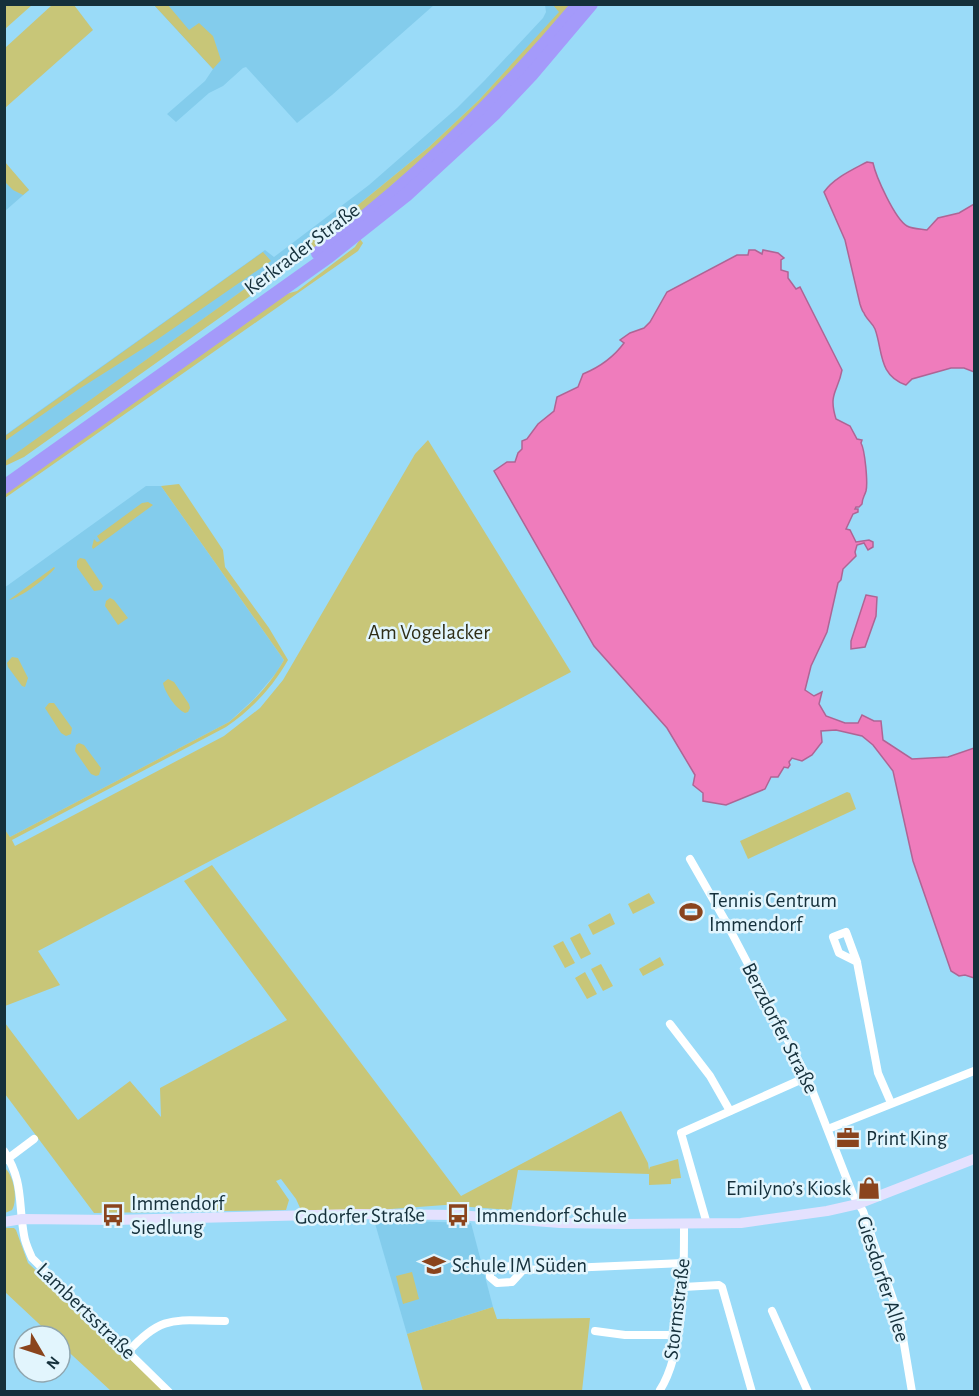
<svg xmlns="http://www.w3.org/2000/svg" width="979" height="1396" font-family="'Alegreya Sans',sans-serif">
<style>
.built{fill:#83ccec}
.green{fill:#c8c678}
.water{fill:#ef7cbc;stroke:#ae6595;stroke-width:1.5}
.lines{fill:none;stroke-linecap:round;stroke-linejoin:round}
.street{stroke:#fff;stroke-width:8}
.secondary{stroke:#e4e1fe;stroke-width:10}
.highway{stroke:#a49afa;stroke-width:14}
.labels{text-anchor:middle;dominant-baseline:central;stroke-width:5;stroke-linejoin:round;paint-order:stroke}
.street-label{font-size:21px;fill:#15303b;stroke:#e2f5fd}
.park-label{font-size:21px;fill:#2f2e17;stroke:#e2f5fd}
.poi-label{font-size:21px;fill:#15303b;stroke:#e2f5fd;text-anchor:start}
</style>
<rect width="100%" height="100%" fill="#9adbf8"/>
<g class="built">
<polygon points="154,5 434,5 332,95 297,123 246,67 243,68 223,86 209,93 176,122 167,114 205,81 213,69"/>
<polygon points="545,5 559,5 556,8 560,12 479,100 429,147 358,205 278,265 5,462 4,436 265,250 274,257 369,185 457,108 485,80 543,18 546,12"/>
<polygon points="4,162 29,190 5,211 4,211"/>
<polygon points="146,486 161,486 284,660 277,672 254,699 229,722 10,837 4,830 4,588"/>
<polygon points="374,1220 471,1223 493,1307 407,1334"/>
</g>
<g class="green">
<polygon points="5,4 32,4 32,5 5,29"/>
<polygon points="52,5 74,5 93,30 5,108 5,48"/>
<polygon points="154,5 168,5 189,30 199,23 213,36 221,60 213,69"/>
<polygon points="553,5 573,5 472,115 358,215 253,294 24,457 5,466 4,462 278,265 358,205 429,147 479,100 559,12"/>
<polygon points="5,162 29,190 23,195 13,190 5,182"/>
<polygon points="360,239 363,243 358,251 5,498 4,494 286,294 297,291 355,247"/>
<polygon points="263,252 271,261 158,339 79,389 5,441 5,436"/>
<path d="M428,440L571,672L38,951L60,985L5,1006V830L10,837L229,722C251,704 270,685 284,660L161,486L179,484L223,550L225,567L269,628L288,660C272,688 252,709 226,727L12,840L15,846L224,736L260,708L283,680L415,454Z"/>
<polygon points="148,502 153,505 93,549 92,547 94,539 97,542 100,541 97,536 142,503"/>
<polygon points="80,558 85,559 103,586 101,590 94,591 77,567 77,561"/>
<path d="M54,567L55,568C47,578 20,598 9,600Z"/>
<polygon points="110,598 114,600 128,618 118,625 105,606 106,601"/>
<polygon points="12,657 18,658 28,678 25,687 22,686 8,667 7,663"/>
<path d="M168,679L174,682L189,704L190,708L188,712L185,713C176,709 165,693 163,683Z"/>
<polygon points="49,703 54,703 72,728 71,734 66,736 61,733 45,708"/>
<polygon points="79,743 84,745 101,768 99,775 96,776 91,774 75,751 76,745"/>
<polygon points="847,792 850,793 856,809 748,859 740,841"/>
<polygon points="212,865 461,1196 621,1111 648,1163 649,1170 650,1167 678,1159 681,1178 671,1179 671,1184 649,1185 649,1174 518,1170 511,1210 445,1205 377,1210 301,1210 296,1199 281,1179 276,1181 289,1200 286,1210 94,1213 5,1094 5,1023 78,1120 130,1081 161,1117 160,1088 287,1020 184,881"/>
<polygon points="649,893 655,903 633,914 628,904"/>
<polygon points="610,913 615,924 593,935 588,925"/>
<polygon points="580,933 591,954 581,959 570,938"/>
<polygon points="563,941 575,963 565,968 553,946"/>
<polygon points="660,957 664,965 643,976 639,969"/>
<polygon points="601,964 613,986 603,991 591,969"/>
<polygon points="585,972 597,994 587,999 575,978"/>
<path d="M5,1168C14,1176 18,1200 12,1210L5,1213Z"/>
<polygon points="4,1228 14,1228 16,1230 28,1263 164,1391 111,1391 60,1344 60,1336 52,1336 5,1292"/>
<polygon points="412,1272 419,1299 403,1304 396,1276"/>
<polygon points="493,1307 497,1319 590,1318 582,1391 423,1391 407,1334"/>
</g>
<g class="water">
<path d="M867,162L873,163C876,177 895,219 907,226C912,229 921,229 927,230L938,218L959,213L974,204V372L964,368H951L912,379L906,385C878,375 883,351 875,329C872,322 866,319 864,313C862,311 861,307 860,304L845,240L824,192C834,178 852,170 867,162Z"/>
<path d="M749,250H755L762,254L763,250L778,253L784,258L781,260V270L788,272V278L796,289L800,287L842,370C838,392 828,393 836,419L850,426L857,439L862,440L861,443C865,450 868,483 866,491C864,497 862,499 862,504L859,507H856L855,509H858V512L853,514L846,529L850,530L856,542L869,540L873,542V547L868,550L864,543L857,545L855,552L856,556L843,569L841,580L838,583L827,632L811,666L805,690L814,696L822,692L819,704L826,716L845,723H858L862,715L874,721H881L883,740L912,759L948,757L974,748V978L965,975L959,976L951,971L913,861L893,771L873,745L862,736L836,730L821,731L822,742L812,755L802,761L792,758L789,762L790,765L788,768L784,767L778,777H771L765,789L726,805L703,801V793L693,785L695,775L667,728L594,646L494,471L507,462H515L518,453L522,449V441L527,439L538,424L554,411L557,397L578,387L583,374C600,367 613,358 624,343L620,340L630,333L644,328L650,322L667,292L737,255H748Z"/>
<polygon points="866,595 877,597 876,616 865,647 851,649 851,641"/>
</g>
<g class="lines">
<g class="street">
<polyline points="690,859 726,922 807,1077 853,1195 863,1211 900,1320 912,1392"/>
<polyline points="857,962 839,953 833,937 846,932 857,962 878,1073 891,1103"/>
<polyline points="670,1024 710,1076 730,1111"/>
<polyline points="828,1129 974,1071"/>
<path d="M4,1151C24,1182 18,1202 24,1235C25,1243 29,1251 32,1258L169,1392"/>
<polyline points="6,1160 34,1139"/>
<polyline points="707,1224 681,1133 807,1077"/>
<polyline points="523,1270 512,1282 497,1283 490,1277 490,1271 494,1267 516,1266 523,1270 684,1263"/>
<polyline points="683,1287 719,1285 722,1287 752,1392"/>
<polyline points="772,1311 808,1392"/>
<polyline points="595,1331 625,1335 677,1335"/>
<path d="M128,1352C163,1313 176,1321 225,1321"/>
<path d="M660,1390C685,1351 684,1271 684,1224"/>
</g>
<polyline class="secondary" points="4,1222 22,1219 114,1220 356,1214 458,1215 560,1223 624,1224 741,1223 827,1211 858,1204 974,1159"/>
<g class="highway">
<path d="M318,253C415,181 501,97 579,4"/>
<polyline points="4,487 329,256 406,195 495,113 531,75 591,4"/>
</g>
</g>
<defs>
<g id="stadium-bare" transform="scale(1.8)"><path d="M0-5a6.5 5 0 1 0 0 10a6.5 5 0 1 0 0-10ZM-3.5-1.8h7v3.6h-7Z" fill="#8a441d" stroke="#e2f5fd" stroke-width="2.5" paint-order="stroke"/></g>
<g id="office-bare" transform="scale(1.8)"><path d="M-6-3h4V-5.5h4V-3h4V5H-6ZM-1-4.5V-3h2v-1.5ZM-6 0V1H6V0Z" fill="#8a441d" stroke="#e2f5fd" stroke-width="2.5" paint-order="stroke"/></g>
<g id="shop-bare" transform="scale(1.8)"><path d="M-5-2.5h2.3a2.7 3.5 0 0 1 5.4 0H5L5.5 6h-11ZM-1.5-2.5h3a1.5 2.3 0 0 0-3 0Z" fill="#8a441d" stroke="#e2f5fd" stroke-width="2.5" paint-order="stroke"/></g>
<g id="bus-bare" transform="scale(1.8)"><path d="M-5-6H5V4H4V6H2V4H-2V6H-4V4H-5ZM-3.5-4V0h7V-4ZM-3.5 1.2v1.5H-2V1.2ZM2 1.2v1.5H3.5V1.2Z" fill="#8a441d" stroke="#e2f5fd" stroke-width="2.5" paint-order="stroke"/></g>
<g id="school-bare" transform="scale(1.8)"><path d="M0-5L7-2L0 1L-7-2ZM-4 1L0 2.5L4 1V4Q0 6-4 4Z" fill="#8a441d" stroke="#e2f5fd" stroke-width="2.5" paint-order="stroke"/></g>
</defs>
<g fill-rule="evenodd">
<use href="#stadium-bare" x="691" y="912"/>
<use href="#office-bare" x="848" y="1138"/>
<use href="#shop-bare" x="869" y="1188"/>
<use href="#bus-bare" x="113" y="1215"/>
<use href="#bus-bare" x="458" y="1215"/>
<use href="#school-bare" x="434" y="1265"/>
</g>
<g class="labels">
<g class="street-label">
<text transform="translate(302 249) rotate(-37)">Kerkrader Straße</text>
<text transform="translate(780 1028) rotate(63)">Berzdorfer Straße</text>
<text transform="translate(360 1216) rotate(-1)">Godorfer Straße</text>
<text transform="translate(883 1279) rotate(72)">Giesdorfer Allee</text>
<text transform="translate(677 1309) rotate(-83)">Stormstraße</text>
<text transform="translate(86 1311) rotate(44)">Lambertsstraße</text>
</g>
<g class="park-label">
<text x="429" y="632">Am Vogelacker</text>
</g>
<g class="poi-label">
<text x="709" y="900">Tennis Centrum<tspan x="709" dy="24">Immendorf</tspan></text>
<text x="866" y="1138">Print King</text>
<text x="851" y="1188" text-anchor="end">Emilyno’s Kiosk</text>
<text x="131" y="1203">Immendorf<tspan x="131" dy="24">Siedlung</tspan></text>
<text x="476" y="1215">Immendorf Schule</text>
<text x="452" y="1265">Schule IM Süden</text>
</g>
</g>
<rect width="979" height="1396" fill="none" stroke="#15303b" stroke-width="12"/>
<g transform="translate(42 1354) rotate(129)"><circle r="28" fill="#e2f5fd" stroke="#90a6af" stroke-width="1.5"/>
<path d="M0-4.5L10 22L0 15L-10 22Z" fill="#8a441d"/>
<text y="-9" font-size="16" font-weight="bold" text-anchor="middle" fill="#15303b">N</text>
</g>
</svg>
